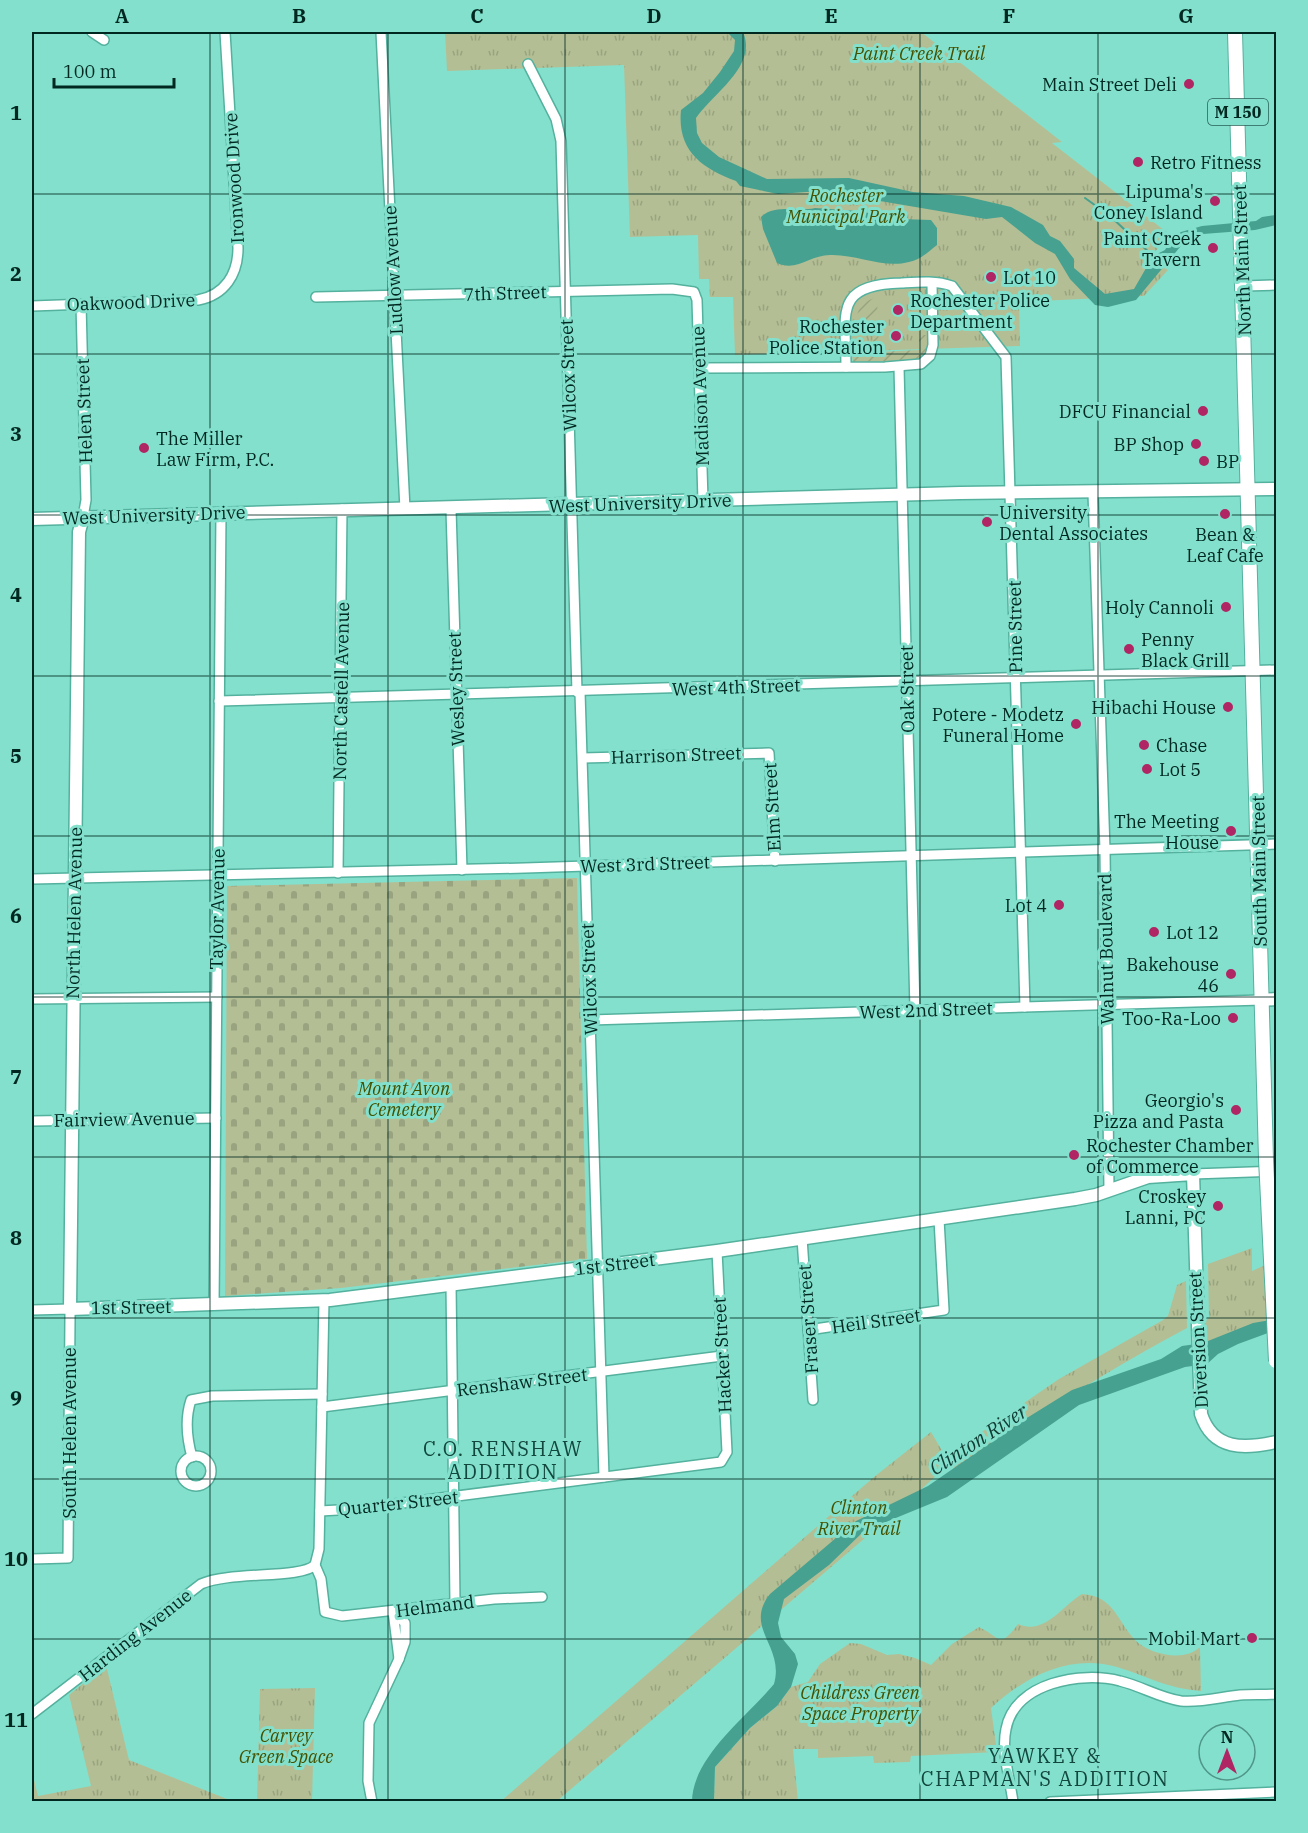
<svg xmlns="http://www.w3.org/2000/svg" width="1308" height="1833" font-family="'IBM Plex Serif',serif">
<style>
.cemetery{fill:url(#cemetery-stones)}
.park{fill:url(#park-tufts)}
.garden{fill:url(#garden-furrows)}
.water{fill:#46a190}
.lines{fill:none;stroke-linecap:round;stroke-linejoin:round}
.stream{stroke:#46a190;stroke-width:2}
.street-casing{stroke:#53b19e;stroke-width:12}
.secondary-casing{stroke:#53b19e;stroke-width:15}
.primary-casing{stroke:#53b19e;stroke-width:16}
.street{stroke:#fff;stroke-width:9}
.secondary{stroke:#fff;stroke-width:12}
.primary{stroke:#fff;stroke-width:14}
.primary-bridge-casing{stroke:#53b19e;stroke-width:16;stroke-linecap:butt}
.primary-bridge{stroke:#fff;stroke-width:14}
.grid{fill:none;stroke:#002821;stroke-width:1.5;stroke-opacity:0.55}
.poi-dot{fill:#b02665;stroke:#83e0cc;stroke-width:2}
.labels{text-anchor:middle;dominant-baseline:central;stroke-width:6;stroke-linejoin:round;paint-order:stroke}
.shield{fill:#83e0cc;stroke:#275f54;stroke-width:1.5}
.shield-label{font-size:16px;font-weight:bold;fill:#002821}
.park-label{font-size:18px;font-style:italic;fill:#455100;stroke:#83e0cc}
.poi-label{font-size:18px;fill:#002821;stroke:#83e0cc;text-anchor:end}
.street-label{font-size:18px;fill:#002821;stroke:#83e0cc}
.water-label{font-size:20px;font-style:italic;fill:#103b33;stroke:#83e0cc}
.neighbourhood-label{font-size:20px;letter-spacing:1.5px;fill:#13473e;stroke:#83e0cc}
.neatline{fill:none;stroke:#002821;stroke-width:2}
.grid-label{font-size:20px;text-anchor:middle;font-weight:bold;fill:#002821}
</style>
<defs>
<pattern id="cemetery-stones" width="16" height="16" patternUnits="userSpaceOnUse" patternTransform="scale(1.5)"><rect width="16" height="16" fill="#b4be94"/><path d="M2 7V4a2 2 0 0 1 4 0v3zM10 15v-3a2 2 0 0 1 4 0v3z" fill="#99a37f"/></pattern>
<pattern id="park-tufts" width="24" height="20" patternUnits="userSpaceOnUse" patternTransform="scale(1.5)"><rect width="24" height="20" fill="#b4be94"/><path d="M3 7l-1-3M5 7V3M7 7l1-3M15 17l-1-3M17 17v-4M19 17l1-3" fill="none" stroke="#99a37f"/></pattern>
<pattern id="garden-furrows" width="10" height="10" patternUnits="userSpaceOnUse" patternTransform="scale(1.5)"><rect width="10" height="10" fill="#b4be94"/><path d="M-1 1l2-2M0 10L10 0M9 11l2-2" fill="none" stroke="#99a37f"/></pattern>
</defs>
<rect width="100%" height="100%" fill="#83e0cc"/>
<polygon class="cemetery" points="577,878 587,1259 341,1288 225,1296 227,886"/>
<g class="park">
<polygon points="445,32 921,32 1062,142 1052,143 1169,234 1151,257 1168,270 1144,296 1019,302 1020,346 735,355 733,297 710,297 709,279 699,279 698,235 630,237 624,65 447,71"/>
<polygon points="1252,1248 1252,1271 1274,1261 1276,1324 1206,1354 1206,1320 1209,1318 1208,1264"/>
<path d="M1186,1281L1187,1328C1106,1371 1031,1419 957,1472L950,1463L869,1537L865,1538L557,1801L500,1802L874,1477L931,1432L944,1454L957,1449L1059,1379L1163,1320L1168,1316L1177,1285Z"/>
<path d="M1082,1594C1115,1596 1117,1622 1136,1641C1151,1655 1185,1662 1200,1647L1201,1691C1165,1688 1150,1677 1117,1667C1070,1653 1024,1677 991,1708L997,1752L911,1756L910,1762L874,1763L873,1756L818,1758V1749H793L798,1801H714L715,1767L750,1728L777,1706L791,1687L808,1682L820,1664L850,1643L861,1644L887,1655L899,1654L915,1658L931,1665L952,1644L979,1627C1000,1637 999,1650 1018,1624C1044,1636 1062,1606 1082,1594Z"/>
<polygon points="106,1665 129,1760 232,1801 32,1801 32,1772 38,1796 91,1786 69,1695"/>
<polygon points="315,1688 312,1801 257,1802 260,1689"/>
</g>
<path class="garden" d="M874,298H877L879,352L919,350V335H929C929,347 929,355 918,361L853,362L851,348L873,347V323L856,324C856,311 861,303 874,298Z"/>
<g class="water">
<path d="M719,32H743C758,66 712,94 696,118L697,133L702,143L719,157L767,179L849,178L913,192L964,196L1011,207L1043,225L1050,236L1060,241L1074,259V268L1105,294L1134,289L1153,256L1165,250L1172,238L1181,232L1202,226L1256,221L1262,217L1276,215V225L1255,230L1190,235L1136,300L1108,307L1095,305L1070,279L1055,254L1035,243L1002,217L986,219L821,191L778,194L740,186L736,181C701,168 677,150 681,110L703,93L720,72L734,51L735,40L729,34Z"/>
<path d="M815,208L858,211L900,219L931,220L937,228V245C928,252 920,260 909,262C883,269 857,254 830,255C810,255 797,272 777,263L763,229L761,217C774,204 798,212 815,208Z"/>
<path d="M1276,1319V1330L1238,1344L1218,1354L1207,1364L1185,1367L1079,1405L947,1497L864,1531L829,1565L784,1599L778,1623L781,1637L795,1654L798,1664L791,1687L777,1706L750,1728L715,1767L714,1801L692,1802C692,1757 748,1716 774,1684C785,1646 743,1628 770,1594L856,1521L928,1486L1022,1421L1072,1390L1161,1359L1182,1346L1203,1343L1253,1323Z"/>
</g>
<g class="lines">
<polyline class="stream" points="1085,198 1110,216 1153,256"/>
<g class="street-casing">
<g id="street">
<polyline points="92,32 104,40"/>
<polyline points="381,32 405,509"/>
<polyline points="528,64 556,119 561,141 577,692"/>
<polyline points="1244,286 1276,285"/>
<polyline points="316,297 672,289 694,292 697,300 703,501"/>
<polyline points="81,304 86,500 83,517"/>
<path d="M32,306L198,300C225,295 238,274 238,248L225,32"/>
<path d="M846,367C846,313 833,285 901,283C917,282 936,280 952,286L1006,357L1025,1007"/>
<polyline points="899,367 915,1010"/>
<polyline points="700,368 885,367 921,364 930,356 933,345 932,283"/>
<polyline points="1093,493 1105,850 1109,1190"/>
<polyline points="451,509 462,870"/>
<polyline points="580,692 604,1477"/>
<polyline points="219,701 1276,670"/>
<polyline points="583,758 769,753 775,861"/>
<polyline points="338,873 342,509"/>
<polyline points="32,879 525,868 1276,844"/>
<polyline points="32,999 217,997"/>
<polyline points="590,1020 1262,1000"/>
<polyline points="32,1121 216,1118"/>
<polyline points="1193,1174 1276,1171"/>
<polyline points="802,1238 813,1400"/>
<polyline points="451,1284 455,1603"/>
<polyline points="324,1300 319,1549 315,1565 321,1579 325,1612 342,1616 494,1599 542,1597"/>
<polyline points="214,1305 221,513"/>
<polyline points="32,1310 70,1309 70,1317 68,1558 32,1559"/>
<polyline points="808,1330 944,1310 939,1219"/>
<polyline points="322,1407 722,1356"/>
<circle cx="196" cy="1471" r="15"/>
<path d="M192,1457C187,1439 185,1418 191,1400L212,1396L322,1394"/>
<polyline points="320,1511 356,1509 721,1462 727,1452 717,1251"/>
<polygon points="393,1611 405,1623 405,1642 399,1659"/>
<path d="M32,1714L201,1584C229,1571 301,1579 315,1565"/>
<polyline points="372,1802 368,1781 369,1723 399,1659"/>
<path d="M1013,1802C1010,1779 1001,1751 1006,1729C1015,1682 1082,1671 1120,1681C1141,1686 1160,1698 1181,1701C1200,1703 1221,1697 1240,1695C1252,1694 1264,1695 1276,1694"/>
<polyline points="1050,1802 1276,1792"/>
</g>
</g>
<g class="secondary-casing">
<g id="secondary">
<path d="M83,517L79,532L70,1309L330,1300L717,1251L1075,1199L1096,1195L1148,1177L1193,1174L1201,1414C1213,1451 1245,1449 1276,1442"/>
<polyline points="32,519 960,493 1276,489"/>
<polyline points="1262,1000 1276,999"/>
</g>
</g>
<g class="primary-casing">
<polyline id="primary" points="1235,32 1266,1159"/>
</g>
<use href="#street" class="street"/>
<use href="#secondary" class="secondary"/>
<use href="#primary" class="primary"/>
<g class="primary-bridge-casing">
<polyline id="primary-bridge" points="1266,1159 1276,1361"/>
</g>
<use href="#primary-bridge" class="primary-bridge"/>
</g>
<path class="grid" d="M210,32V1802M388,32V1802M565,32V1802M743,32V1802M920,32V1802M1098,32V1802M32,194H1276M32,354H1276M32,515H1276M32,676H1276M32,836H1276M32,997H1276M32,1157H1276M32,1318H1276M32,1479H1276M32,1639H1276"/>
<g class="poi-dot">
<circle cx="1189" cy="84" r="6"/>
<circle cx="1138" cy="162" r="6"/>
<circle cx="1215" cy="201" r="6"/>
<circle cx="1213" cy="248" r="6"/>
<circle cx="991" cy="277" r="6"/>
<circle cx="898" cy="310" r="6"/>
<circle cx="896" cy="336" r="6"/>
<circle cx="1203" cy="411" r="6"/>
<circle cx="1196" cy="444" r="6"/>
<circle cx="144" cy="448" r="6"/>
<circle cx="1204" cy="461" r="6"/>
<circle cx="1225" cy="514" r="6"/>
<circle cx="987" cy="522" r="6"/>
<circle cx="1226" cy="607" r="6"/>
<circle cx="1129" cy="649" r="6"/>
<circle cx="1228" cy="707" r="6"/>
<circle cx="1076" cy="724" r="6"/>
<circle cx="1144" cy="745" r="6"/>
<circle cx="1147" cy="769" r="6"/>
<circle cx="1231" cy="831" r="6"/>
<circle cx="1059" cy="905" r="6"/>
<circle cx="1154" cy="932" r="6"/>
<circle cx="1231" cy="974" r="6"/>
<circle cx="1233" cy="1018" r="6"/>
<circle cx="1236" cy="1110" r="6"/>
<circle cx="1074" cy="1155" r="6"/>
<circle cx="1218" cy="1206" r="6"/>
<circle cx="1252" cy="1638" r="6"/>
</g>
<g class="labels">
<rect class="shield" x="1208" y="99" width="60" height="26" rx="4.5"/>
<g class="shield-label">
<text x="1238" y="112">M 150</text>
</g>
<g class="park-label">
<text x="919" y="53">Paint Creek Trail</text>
<text x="846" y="195">Rochester<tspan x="846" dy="21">Municipal Park</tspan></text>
<text x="404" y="1088">Mount Avon<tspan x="404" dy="21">Cemetery</tspan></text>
<text x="859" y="1507">Clinton<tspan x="859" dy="21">River Trail</tspan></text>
<text x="860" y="1692">Childress Green<tspan x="860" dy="21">Space Property</tspan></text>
<text x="286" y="1735">Carvey<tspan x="286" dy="21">Green Space</tspan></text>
</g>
<g class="poi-label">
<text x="1177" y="84">Main Street Deli</text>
<text x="1150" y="162" text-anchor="start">Retro Fitness</text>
<text x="1203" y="191">Lipuma's<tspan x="1203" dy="21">Coney Island</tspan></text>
<text x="1201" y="238">Paint Creek<tspan x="1201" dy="21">Tavern</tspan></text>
<text x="1003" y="277" text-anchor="start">Lot 10</text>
<text x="910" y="300" text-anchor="start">Rochester Police<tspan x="910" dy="21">Department</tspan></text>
<text x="884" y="326">Rochester<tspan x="884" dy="21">Police Station</tspan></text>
<text x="1191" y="411">DFCU Financial</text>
<text x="156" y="438" text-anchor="start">The Miller<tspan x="156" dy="21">Law Firm, P.C.</tspan></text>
<text x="1184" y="444">BP Shop</text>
<text x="1216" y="461" text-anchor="start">BP</text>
<text x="999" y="512" text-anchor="start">University<tspan x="999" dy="21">Dental Associates</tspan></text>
<text x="1225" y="534" text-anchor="middle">Bean &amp;<tspan x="1225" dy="21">Leaf Cafe</tspan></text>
<text x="1214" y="607">Holy Cannoli</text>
<text x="1141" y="639" text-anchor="start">Penny<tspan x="1141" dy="21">Black Grill</tspan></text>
<text x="1216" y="707">Hibachi House</text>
<text x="1064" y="714">Potere - Modetz<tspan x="1064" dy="21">Funeral Home</tspan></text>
<text x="1156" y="745" text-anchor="start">Chase</text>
<text x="1159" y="769" text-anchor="start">Lot 5</text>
<text x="1219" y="821">The Meeting<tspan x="1219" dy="21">House</tspan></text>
<text x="1047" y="905">Lot 4</text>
<text x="1166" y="932" text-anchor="start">Lot 12</text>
<text x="1219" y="964">Bakehouse<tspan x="1219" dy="21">46</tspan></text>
<text x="1221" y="1018">Too-Ra-Loo</text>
<text x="1224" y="1100">Georgio's<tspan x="1224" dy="21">Pizza and Pasta</tspan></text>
<text x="1086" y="1145" text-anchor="start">Rochester Chamber<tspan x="1086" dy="21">of Commerce</tspan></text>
<text x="1206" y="1196">Croskey<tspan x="1206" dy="21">Lanni, PC</tspan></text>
<text x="1240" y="1638">Mobil Mart</text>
</g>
<g class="street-label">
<text transform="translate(234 178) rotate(-93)">Ironwood Drive</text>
<text transform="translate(1242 260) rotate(-92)">North Main Street</text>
<text transform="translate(393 270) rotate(-93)">Ludlow Avenue</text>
<text transform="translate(505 293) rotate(-2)">7th Street</text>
<text transform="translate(131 302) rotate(-2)">Oakwood Drive</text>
<text transform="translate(568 375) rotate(-92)">Wilcox Street</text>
<text transform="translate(700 396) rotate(-92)">Madison Avenue</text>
<text transform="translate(84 411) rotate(-92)">Helen Street</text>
<text transform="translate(640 503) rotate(-2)">West University Drive</text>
<text transform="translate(154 515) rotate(-2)">West University Drive</text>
<text transform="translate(1015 627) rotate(-91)">Pine Street</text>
<text transform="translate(736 687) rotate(-2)">West 4th Street</text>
<text transform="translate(456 689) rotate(-92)">Wesley Street</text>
<text transform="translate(907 689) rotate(-91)">Oak Street</text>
<text transform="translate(341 691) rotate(-89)">North Castell Avenue</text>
<text transform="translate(676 755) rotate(-2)">Harrison Street</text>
<text transform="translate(772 807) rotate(-93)">Elm Street</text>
<text transform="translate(645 864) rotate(-2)">West 3rd Street</text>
<text transform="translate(1259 871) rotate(-91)">South Main Street</text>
<text transform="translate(217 909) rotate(-89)">Taylor Avenue</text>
<text transform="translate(74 913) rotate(-89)">North Helen Avenue</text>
<text transform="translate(1106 949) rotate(-91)">Walnut Boulevard</text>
<text transform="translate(589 979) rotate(-92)">Wilcox Street</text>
<text transform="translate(926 1010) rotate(-2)">West 2nd Street</text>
<text transform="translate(124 1119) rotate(-1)">Fairview Avenue</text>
<text transform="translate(615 1264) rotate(-7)">1st Street</text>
<text transform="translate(131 1307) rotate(-1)">1st Street</text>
<text transform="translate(808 1319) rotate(-94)">Fraser Street</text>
<text transform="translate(876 1321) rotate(-8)">Heil Street</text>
<text transform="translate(1198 1340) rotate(-93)">Diversion Street</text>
<text transform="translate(722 1355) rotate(-93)">Hacker Street</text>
<text transform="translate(522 1382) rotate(-7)">Renshaw Street</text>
<text transform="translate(69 1433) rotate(-90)">South Helen Avenue</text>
<text transform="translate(398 1503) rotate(-6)">Quarter Street</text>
<text transform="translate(435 1606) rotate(-7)">Helmand</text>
<text transform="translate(135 1635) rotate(-38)">Harding Avenue</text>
</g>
<g class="water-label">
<text transform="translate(978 1439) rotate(-33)">Clinton River</text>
</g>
<g class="neighbourhood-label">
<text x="503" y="1448">C.O. RENSHAW<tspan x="503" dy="23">ADDITION</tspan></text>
<text x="1045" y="1755">YAWKEY &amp;<tspan x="1045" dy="23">CHAPMAN'S ADDITION</tspan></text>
</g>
</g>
<rect width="1308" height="1833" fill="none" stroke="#83e0cc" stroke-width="66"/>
<g transform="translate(1227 1752)"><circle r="28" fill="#83e0cc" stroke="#4f9688" stroke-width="1.5"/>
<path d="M0-4.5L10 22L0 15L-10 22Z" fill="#b02665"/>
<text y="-9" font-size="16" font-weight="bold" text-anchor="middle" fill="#002821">N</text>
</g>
<path d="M54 78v9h120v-9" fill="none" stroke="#002821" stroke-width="3"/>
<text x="63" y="78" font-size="18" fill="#002821" stroke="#83e0cc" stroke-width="4.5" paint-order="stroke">100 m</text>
<rect x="33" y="33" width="1242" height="1767" class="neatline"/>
<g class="grid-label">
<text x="122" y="23">A</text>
<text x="299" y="23">B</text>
<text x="477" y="23">C</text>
<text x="654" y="23">D</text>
<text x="831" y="23">E</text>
<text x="1009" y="23">F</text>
<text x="1186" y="23">G</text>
<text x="16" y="120">1</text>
<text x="16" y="281">2</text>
<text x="16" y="441">3</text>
<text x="16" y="602">4</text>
<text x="16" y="763">5</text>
<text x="16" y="923">6</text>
<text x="16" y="1084">7</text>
<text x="16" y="1245">8</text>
<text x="16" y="1405">9</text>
<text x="16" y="1566">10</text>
<text x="16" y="1727">11</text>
</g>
</svg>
